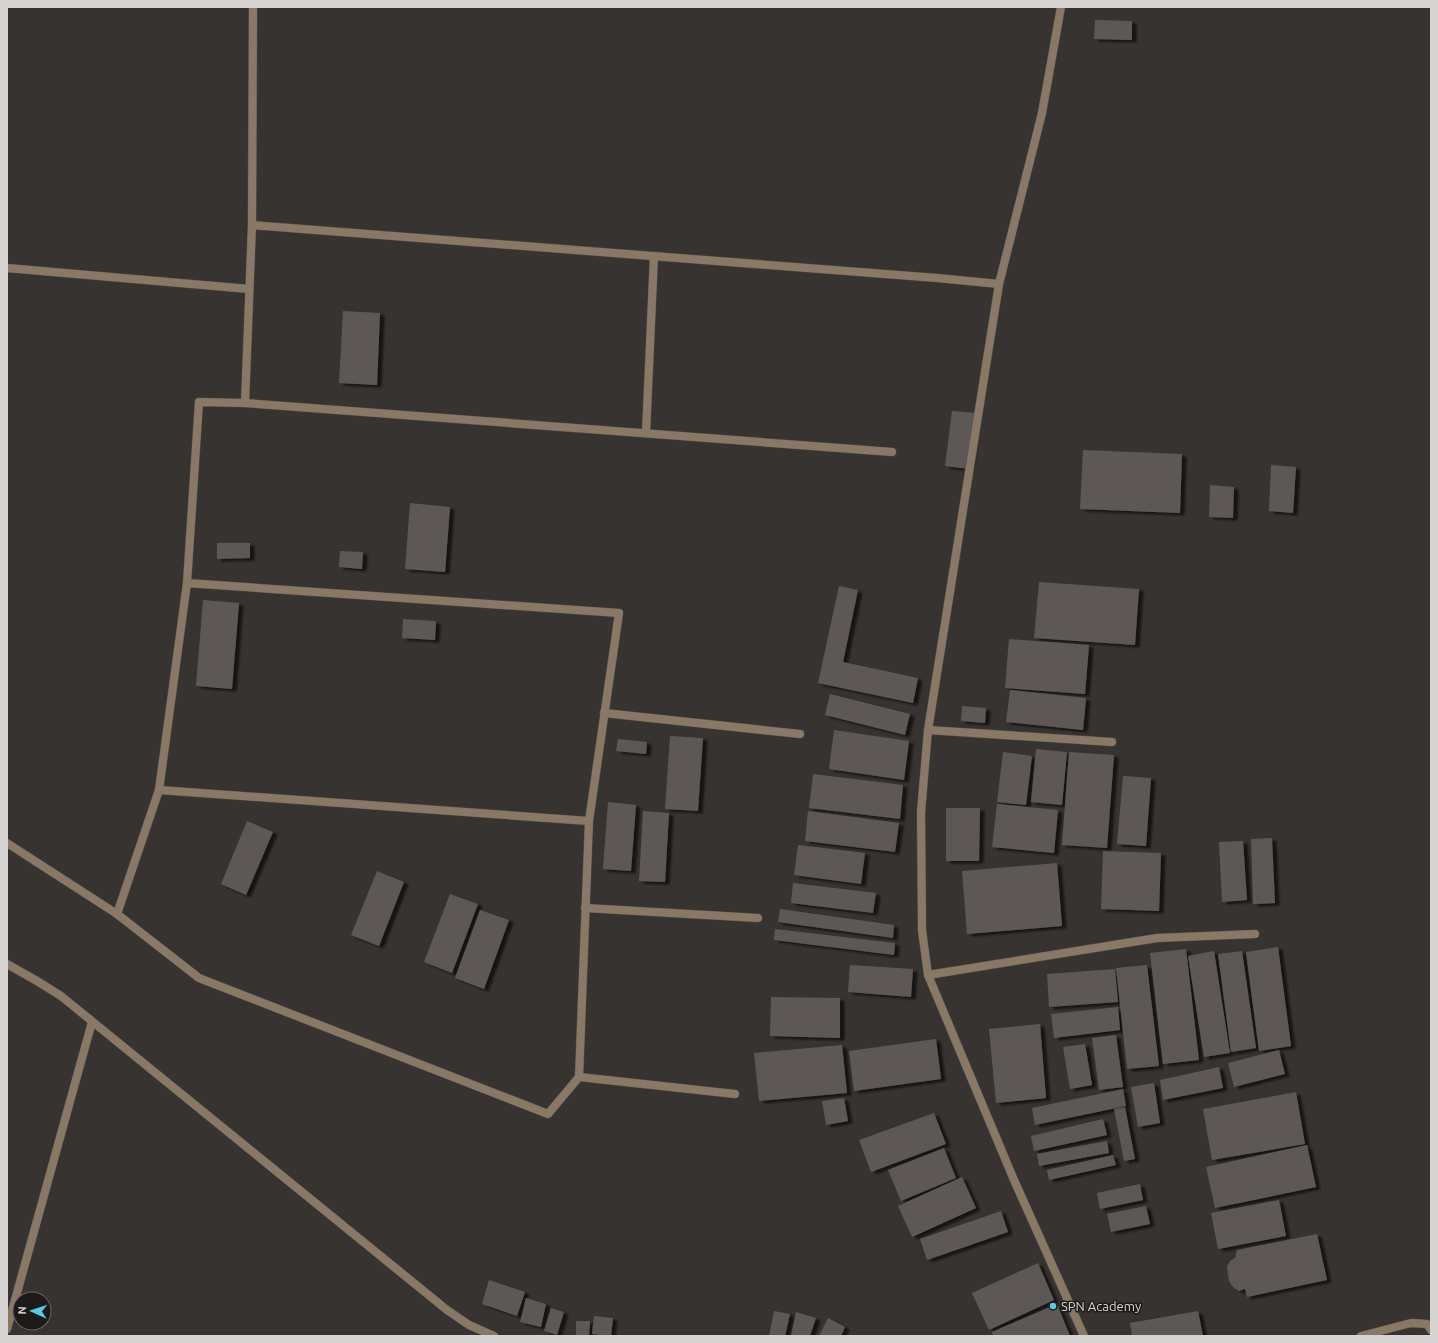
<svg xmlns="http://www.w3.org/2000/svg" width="1438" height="1343" font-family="Ubuntu,sans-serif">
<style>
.building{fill:#5d5956;filter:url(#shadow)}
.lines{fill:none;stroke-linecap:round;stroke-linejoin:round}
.lane-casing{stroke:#53504d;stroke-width:9}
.street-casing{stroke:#53504d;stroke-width:9}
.lane{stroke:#897866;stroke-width:8}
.street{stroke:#897866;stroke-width:8}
.poi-dot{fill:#59c8e5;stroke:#1d1b1a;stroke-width:1.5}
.labels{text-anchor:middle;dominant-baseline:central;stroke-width:3;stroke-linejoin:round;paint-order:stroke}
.poi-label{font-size:13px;fill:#d7d5d3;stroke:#1d1b1a;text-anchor:start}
</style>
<defs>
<filter id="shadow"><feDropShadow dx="4.5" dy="2.5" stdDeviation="1" flood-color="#0009"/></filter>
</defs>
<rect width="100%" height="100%" fill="#363330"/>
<g class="building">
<polygon points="1095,20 1132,21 1132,40 1094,39"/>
<polygon points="343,311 380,313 377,385 339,383"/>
<polygon points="952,411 976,413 969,469 945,466"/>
<polygon points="1083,450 1182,454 1180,513 1080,509"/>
<polygon points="1271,465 1296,467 1293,513 1269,511"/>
<polygon points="1210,485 1234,487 1233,518 1209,517"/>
<polygon points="410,503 450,507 445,572 405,569"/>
<polygon points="217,543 250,543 250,558 217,559"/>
<polygon points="340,551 363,552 362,569 339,567"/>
<polygon points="1039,582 1139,589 1135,645 1034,638"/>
<polygon points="839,586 858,590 843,662 918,678 913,703 818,683"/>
<polygon points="203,600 239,603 232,689 196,686"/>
<polygon points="403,619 436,621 435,640 402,638"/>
<polygon points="1009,639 1089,645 1085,694 1005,688"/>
<polygon points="1010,690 1086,698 1083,730 1006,722"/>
<polygon points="830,694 910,714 905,735 825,715"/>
<polygon points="962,706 986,708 985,723 961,721"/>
<polygon points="834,730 909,741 904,780 829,769"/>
<polygon points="670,736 703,738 698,811 665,809"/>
<polygon points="618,739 647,742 646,754 616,751"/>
<polygon points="1036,749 1067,752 1062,805 1031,802"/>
<polygon points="1003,752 1032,756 1026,805 997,802"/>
<polygon points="1069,752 1114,755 1107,848 1062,845"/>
<polygon points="813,774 903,785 900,819 809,808"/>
<polygon points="1123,776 1151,778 1146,846 1117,844"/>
<polygon points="608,802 636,805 631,871 603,869"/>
<polygon points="997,804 1058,810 1054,853 992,847"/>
<polygon points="946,808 980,808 979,861 946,861"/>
<polygon points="643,811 669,813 665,882 639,881"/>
<polygon points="808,811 899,823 895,852 805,841"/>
<polygon points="247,821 273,832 246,895 221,884"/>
<polygon points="1272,838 1275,903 1253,904 1251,839"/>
<polygon points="1243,841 1247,900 1222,902 1219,842"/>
<polygon points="798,845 865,853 861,884 794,875"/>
<polygon points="1103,851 1161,853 1159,911 1101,909"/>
<polygon points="1057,863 1062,926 967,934 962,871"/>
<polygon points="377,871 404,882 379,946 351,935"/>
<polygon points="793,883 876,893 873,913 791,903"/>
<polygon points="450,894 478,904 452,973 424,962"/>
<polygon points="780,909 894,925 893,938 778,922"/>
<polygon points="480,910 509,920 484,989 455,978"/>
<polygon points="775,929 895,943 894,955 774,940"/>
<polygon points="1278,947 1291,1046 1259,1051 1246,952"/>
<polygon points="1186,949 1199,1060 1163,1064 1150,953"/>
<polygon points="1214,951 1230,1053 1204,1057 1188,956"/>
<polygon points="1242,951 1256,1048 1231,1052 1218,954"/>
<polygon points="850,965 913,969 911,997 848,992"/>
<polygon points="1147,965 1159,1066 1127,1069 1116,968"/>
<polygon points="1115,969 1118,1002 1049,1007 1047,974"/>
<polygon points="771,997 840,998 840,1038 770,1036"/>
<polygon points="1118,1007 1120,1030 1054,1038 1051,1014"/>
<polygon points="1040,1024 1046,1098 996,1103 989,1029"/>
<polygon points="1116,1035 1123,1087 1099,1090 1092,1038"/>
<polygon points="936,1039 941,1079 854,1091 849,1051"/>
<polygon points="1085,1044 1092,1085 1070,1089 1063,1047"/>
<polygon points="842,1045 847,1093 759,1101 754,1053"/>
<polygon points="1279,1050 1285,1074 1234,1087 1228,1063"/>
<polygon points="1219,1067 1223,1088 1163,1100 1160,1080"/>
<polygon points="1154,1083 1160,1123 1138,1127 1131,1087"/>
<polygon points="1123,1089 1126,1106 1035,1125 1032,1108"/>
<polygon points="1296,1092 1305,1144 1212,1160 1203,1109"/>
<polygon points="844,1098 848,1121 826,1125 822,1101"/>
<polygon points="1125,1107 1135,1159 1124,1161 1114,1109"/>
<polygon points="934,1113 946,1144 871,1172 859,1140"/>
<polygon points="1103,1119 1107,1135 1034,1151 1031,1136"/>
<polygon points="1107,1141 1109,1153 1039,1166 1037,1154"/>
<polygon points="1307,1145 1316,1187 1215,1208 1206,1167"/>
<polygon points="944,1148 956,1178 901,1201 888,1170"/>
<polygon points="1113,1155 1116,1165 1049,1180 1047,1170"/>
<polygon points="962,1177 976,1208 912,1237 898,1206"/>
<polygon points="1140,1184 1143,1200 1100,1209 1097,1193"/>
<polygon points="1279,1200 1286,1236 1218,1249 1211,1213"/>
<polygon points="1146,1206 1150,1224 1111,1232 1107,1214"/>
<polygon points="1001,1211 1008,1232 927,1260 920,1239"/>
<polygon points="1317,1234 1327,1280 1247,1297 1245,1289 1239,1291 1233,1287 1229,1281 1227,1267 1230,1261 1235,1258 1237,1250"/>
<polygon points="1038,1263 1054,1300 989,1330 972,1293"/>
<polygon points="489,1280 525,1292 517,1316 482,1304"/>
<polygon points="526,1298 546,1304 541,1327 520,1322"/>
<polygon points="1057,1304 1070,1336 993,1336 992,1332"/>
<polygon points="551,1308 564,1312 557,1335 544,1331"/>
<polygon points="774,1311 790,1314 785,1336 769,1336"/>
<polygon points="1198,1311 1203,1336 1132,1336 1130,1323"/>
<polygon points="796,1312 816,1318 810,1336 791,1336"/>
<polygon points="594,1316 613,1318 611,1336 592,1334"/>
<polygon points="828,1318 845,1327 841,1336 819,1336"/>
<polygon points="576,1321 590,1321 589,1336 576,1336"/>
</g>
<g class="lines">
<g class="lane-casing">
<g id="lane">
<polyline points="252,225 253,7"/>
<polyline points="7,268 249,289"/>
<polyline points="245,403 199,402 187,583 619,613 589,821 159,790 117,914 199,978 548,1114 579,1077 589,821"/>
<polyline points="646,433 654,256"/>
<polyline points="892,452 245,403 252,225 937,278 999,284"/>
<polyline points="604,713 800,734"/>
<polyline points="159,790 187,583"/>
<polyline points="7,843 117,914"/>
<polyline points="585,908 758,918"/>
<polyline points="579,1077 735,1094"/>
</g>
</g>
<g class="street-casing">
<g id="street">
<polyline points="1061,7 1042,113 999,284 928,730 921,812 922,930 928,975 1014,1180 1084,1336"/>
<polyline points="928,730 1112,742"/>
<polyline points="7,964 37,981 61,996 447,1310 469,1325 494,1336"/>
<polyline points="928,975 1157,938 1255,934"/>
<polyline points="7,1329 92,1022"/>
<polyline points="1361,1336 1411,1323 1427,1324 1431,1330"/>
</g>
</g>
<use href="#lane" class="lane"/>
<use href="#street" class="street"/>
</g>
<circle class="poi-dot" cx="1053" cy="1306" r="4"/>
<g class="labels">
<g class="poi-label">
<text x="1061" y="1306">SPN Academy</text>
</g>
</g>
<rect width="1438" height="1343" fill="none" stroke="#d7d5d3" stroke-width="16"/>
<g transform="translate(32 1311) rotate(273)"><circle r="19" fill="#1d1b1a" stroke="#676564"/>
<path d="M0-3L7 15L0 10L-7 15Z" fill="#59c8e5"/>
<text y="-6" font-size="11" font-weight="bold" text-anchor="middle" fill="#d7d5d3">N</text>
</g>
</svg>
